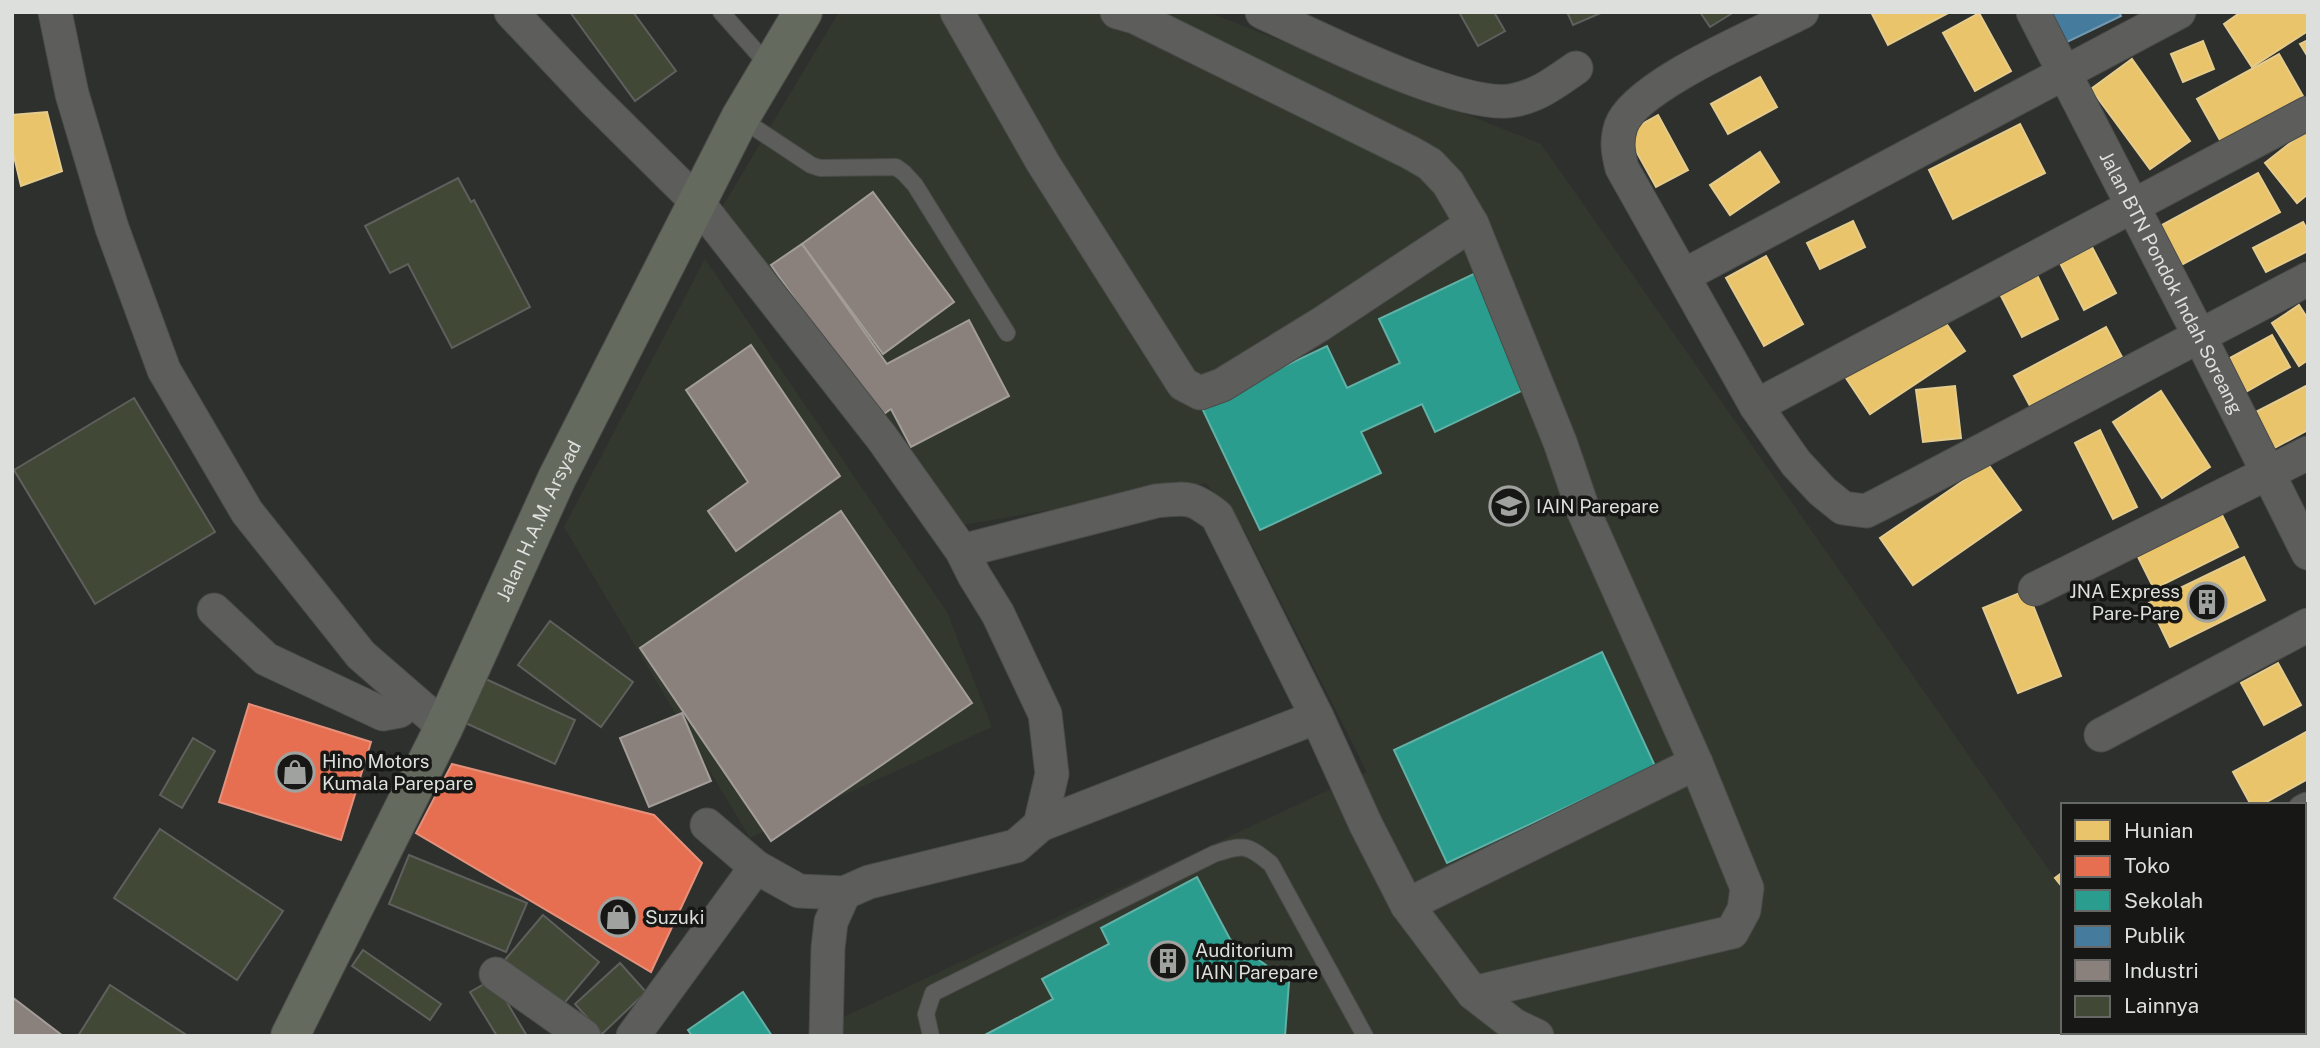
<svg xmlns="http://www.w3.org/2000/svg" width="2320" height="1048" font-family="'Public Sans',sans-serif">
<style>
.built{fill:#33382f}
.homes{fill:#e9c46a;stroke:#e5cc8c;stroke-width:2}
.shops{fill:#e76f51;stroke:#e4917b;stroke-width:2}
.schools{fill:#2a9d8f;stroke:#60b1a6;stroke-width:2}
.public{fill:#457b9d;stroke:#7399b0;stroke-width:2}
.industry{fill:#8a817c;stroke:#a39d99;stroke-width:2}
.building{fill:#414836;stroke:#5f605e;stroke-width:2}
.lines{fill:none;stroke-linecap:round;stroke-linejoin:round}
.service-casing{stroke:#4a4c49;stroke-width:18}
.minor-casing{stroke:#4a4c49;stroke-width:35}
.trunk-casing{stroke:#4a4c49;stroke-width:40}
.service{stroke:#5d5e5c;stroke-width:16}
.minor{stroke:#5d5e5c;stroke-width:33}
.trunk{stroke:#646a5e;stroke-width:38}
.labels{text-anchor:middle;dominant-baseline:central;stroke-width:7;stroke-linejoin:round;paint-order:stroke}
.street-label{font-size:19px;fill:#dddfdc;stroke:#171816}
.poi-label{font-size:19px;fill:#dddfdc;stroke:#171816;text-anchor:start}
</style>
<rect width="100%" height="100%" fill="#2e302d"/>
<g class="built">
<polygon points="839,12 1208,12 1541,144 2063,890 2063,1032 2162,1032 2164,1036 803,1036 1367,772 1244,529 1206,483 963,525 721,209"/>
<polygon points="705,259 947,612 992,727 750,838 564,527"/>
<polygon points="2308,987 2308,1036 2230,1036 2236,1032 2304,1032 2304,989"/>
</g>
<g class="homes">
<polygon points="1871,12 1950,12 1888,45"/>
<polygon points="2241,12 2308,12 2308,31 2252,67 2224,24"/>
<polygon points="1979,13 2011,71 1975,91 1943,33"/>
<polygon points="2308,40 2308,57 2300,44"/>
<polygon points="2203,41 2214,69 2183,82 2171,54"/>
<polygon points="2279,54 2303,96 2221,142 2197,99"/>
<polygon points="2132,59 2190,141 2150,169 2091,89"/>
<polygon points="1760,77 1777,107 1728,134 1711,104"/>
<polygon points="47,112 62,171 21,186 12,148 12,115"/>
<polygon points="1658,115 1688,170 1656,187 1626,133"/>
<polygon points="2020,124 2045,173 1953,219 1929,170"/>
<polygon points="2308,129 2308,194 2297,203 2265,163"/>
<polygon points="1760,152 1779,182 1730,215 1710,185"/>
<polygon points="2258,173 2280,212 2172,270 2151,231"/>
<polygon points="1853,221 1865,247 1820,269 1807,243"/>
<polygon points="2303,222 2308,231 2308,251 2266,272 2253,248"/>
<polygon points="2092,247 2116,293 2084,310 2060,263"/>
<polygon points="1766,256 1803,324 1764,346 1726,278"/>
<polygon points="2037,275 2058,319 2022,337 2000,294"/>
<polygon points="2299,305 2308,319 2308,360 2299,366 2272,323"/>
<polygon points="1939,313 1965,351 1870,414 1844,375"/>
<polygon points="2106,327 2122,357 2030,406 2014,376"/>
<polygon points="2272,335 2290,367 2237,397 2219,364"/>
<polygon points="2308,385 2308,430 2267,452 2248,416"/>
<polygon points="1955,386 1961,438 1923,442 1916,390"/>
<polygon points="2161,391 2210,467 2162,498 2113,422"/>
<polygon points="2100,430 2137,507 2113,519 2075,443"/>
<polygon points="1988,464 2021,510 1913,585 1880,538"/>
<polygon points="2218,507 2238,547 2154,589 2134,549"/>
<polygon points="2244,557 2265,600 2170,647 2149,603"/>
<polygon points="2027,590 2061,676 2018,693 1983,608"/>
<polygon points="2278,663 2301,705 2264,725 2241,683"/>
<polygon points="2308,731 2308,779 2261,805 2251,805 2233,772"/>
<polygon points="2308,839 2308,881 2304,875 2304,842"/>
<polygon points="2063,872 2063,888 2055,878"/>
</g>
<g class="shops">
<polygon points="249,704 371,742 341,840 219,802"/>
<polygon points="452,764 654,815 702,863 651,972 416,833"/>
</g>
<g class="schools">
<polygon points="1482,270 1536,384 1435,432 1422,404 1361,432 1381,473 1260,530 1201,406 1327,346 1347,388 1400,363 1379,319"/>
<polygon points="1602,652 1655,766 1447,863 1394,750"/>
<polygon points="1197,877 1230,939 1289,982 1285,1036 983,1036 1053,999 1042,979 1109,944 1101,928"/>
<polygon points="743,992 772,1036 692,1036 688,1030"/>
</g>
<polygon class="public" points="2047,12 2119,12 2121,16 2063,44"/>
<g class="industry">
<polygon points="873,192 954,302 883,354 802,244"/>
<polygon points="802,244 887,364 969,320 1009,396 911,447 891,409 878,418 771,265"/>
<polygon points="751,345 840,476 736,551 708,511 748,482 686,390"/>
<polygon points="841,511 972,703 771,841 640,648"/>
<polygon points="682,713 711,781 649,807 620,738"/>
<polygon points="12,997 63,1036 12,1036"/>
</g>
<g class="building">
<polygon points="570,12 633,12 676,71 635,101"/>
<polygon points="1459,12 1494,12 1505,31 1478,46"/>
<polygon points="1567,12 1603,12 1573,25"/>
<polygon points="1700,12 1734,12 1710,27"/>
<polygon points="458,178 471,202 474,200 530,307 452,348 408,264 390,273 365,226"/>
<polygon points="134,398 215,532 95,604 14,470"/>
<polygon points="550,621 633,682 601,727 518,665"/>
<polygon points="479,676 575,720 555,764 459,720"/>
<polygon points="193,738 215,751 182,808 160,795"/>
<polygon points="160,829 283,911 237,980 114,898"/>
<polygon points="409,855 527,903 506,952 389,904"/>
<polygon points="543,915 599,962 560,1008 504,961"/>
<polygon points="363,950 441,1004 430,1020 352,966"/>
<polygon points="620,963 646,992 602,1034 575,1004"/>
<polygon points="493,979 527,1036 497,1036 470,992"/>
<polygon points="110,985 188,1036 78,1036"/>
</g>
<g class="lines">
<g class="service-casing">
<g id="service">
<polyline points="721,12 770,67"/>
<polyline points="740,118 811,165 820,168 896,167 904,173 915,185 1007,333"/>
<path d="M931,1036L926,1014L933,993L1214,854C1243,844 1247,844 1271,864L1365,1036"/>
</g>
</g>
<g class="minor-casing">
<g id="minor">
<polyline points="55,12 72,94 112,228 164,370 247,512 361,655 444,727"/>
<polyline points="511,12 593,99 698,203 882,438 962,551 974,575 998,614 1045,714 1052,774 1040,825 1016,846 869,882 844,893 831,922 828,948 826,1036"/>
<polyline points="957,12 1043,163 1183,384 1200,393 1222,385 1321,324 1472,224"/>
<polyline points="1117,12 1135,17 1411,153 1430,164 1448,183 1472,224 1560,442 1584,512 1696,763 1747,888 1744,910 1732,932 1473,993"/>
<path d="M1262,12C1315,36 1463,112 1515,100C1539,95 1556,82 1576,68"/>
<path d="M1802,12C1762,33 1635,85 1621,126C1616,141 1618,153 1622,168L1756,406L1796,463L1822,491L1843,508L1866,511L1880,504L2308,279"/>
<path id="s1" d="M2033,12L2199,335L2308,553"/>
<polyline points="1683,276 2179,12"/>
<polyline points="1756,406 2308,113"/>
<path d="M962,551L1156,501C1188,498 1191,496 1217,516L1317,717"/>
<polyline points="2035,589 2308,453"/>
<polyline points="214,610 266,659 383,714 399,711 411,701"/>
<polyline points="2101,735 2308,625"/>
<polyline points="2304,811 2308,809"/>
<polyline points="707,825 756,867 799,891 844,893"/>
<polyline points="1040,825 1317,717 1366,825 1407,905 1473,993 1514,1025 1537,1036"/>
<polyline points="1407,905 1696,763"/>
<polyline points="496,974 584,1036"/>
<polyline points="633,1036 756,867"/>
</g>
</g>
<g class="trunk-casing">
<g id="trunk">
<path id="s2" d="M290,1036L444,727L557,478L740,118L803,12"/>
</g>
</g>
<use href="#service" class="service"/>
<use href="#minor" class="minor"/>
<use href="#trunk" class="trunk"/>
</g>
<defs>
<g id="university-ring" transform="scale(2.0125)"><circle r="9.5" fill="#171816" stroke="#a0a29f" stroke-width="1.5"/><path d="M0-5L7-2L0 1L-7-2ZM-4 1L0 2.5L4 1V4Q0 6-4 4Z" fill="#a0a29f"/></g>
<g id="building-ring" transform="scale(2.0125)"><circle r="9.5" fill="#171816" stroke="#a0a29f" stroke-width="1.5"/><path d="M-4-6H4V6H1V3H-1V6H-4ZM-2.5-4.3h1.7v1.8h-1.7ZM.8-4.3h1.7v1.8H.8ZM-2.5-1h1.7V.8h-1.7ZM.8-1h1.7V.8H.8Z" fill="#a0a29f"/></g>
<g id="shop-ring" transform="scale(2.0125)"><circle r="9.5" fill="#171816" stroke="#a0a29f" stroke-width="1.5"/><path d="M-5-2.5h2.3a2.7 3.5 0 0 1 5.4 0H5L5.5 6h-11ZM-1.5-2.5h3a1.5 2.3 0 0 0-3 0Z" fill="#a0a29f"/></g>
</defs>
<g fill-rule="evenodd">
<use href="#university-ring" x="1509" y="506"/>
<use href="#building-ring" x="2207" y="602"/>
<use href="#shop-ring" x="295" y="772"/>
<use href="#shop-ring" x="618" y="917"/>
<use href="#building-ring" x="1168" y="961"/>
</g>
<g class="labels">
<g class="street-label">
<text stroke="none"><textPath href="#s1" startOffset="304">Jalan BTN Pondok Indah Soreang</textPath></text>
<text stroke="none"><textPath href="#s2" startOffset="572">Jalan H.A.M. Arsyad</textPath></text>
</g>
<g class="poi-label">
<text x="1536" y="506">IAIN Parepare</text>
<text x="2180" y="591" text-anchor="end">JNA Express<tspan x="2180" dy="22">Pare-Pare</tspan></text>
<text x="322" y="761">Hino Motors<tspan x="322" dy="22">Kumala Parepare</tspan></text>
<text x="645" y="917">Suzuki</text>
<text x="1195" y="950">Auditorium<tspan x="1195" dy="22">IAIN Parepare</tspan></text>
</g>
</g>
<rect width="2320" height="1048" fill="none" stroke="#dddfdc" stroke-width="28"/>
<rect x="2061" y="803" width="245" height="231" fill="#171816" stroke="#666865" stroke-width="2"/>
<rect x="2075" y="820" width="35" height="21" fill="#e9c46a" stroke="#666865" stroke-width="2"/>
<text x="2124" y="838" font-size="21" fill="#dddfdc">Hunian</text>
<rect x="2075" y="856" width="35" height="21" fill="#e76f51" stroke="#666865" stroke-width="2"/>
<text x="2124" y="873" font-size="21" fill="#dddfdc">Toko</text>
<rect x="2075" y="890" width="35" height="21" fill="#2a9d8f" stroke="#666865" stroke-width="2"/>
<text x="2124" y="908" font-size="21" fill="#dddfdc">Sekolah</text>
<rect x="2075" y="926" width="35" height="21" fill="#457b9d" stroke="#666865" stroke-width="2"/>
<text x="2124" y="943" font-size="21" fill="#dddfdc">Publik</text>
<rect x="2075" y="960" width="35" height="21" fill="#8a817c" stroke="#666865" stroke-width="2"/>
<text x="2124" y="978" font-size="21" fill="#dddfdc">Industri</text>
<rect x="2075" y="996" width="35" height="21" fill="#414836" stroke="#666865" stroke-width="2"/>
<text x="2124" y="1013" font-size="21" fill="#dddfdc">Lainnya</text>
</svg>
